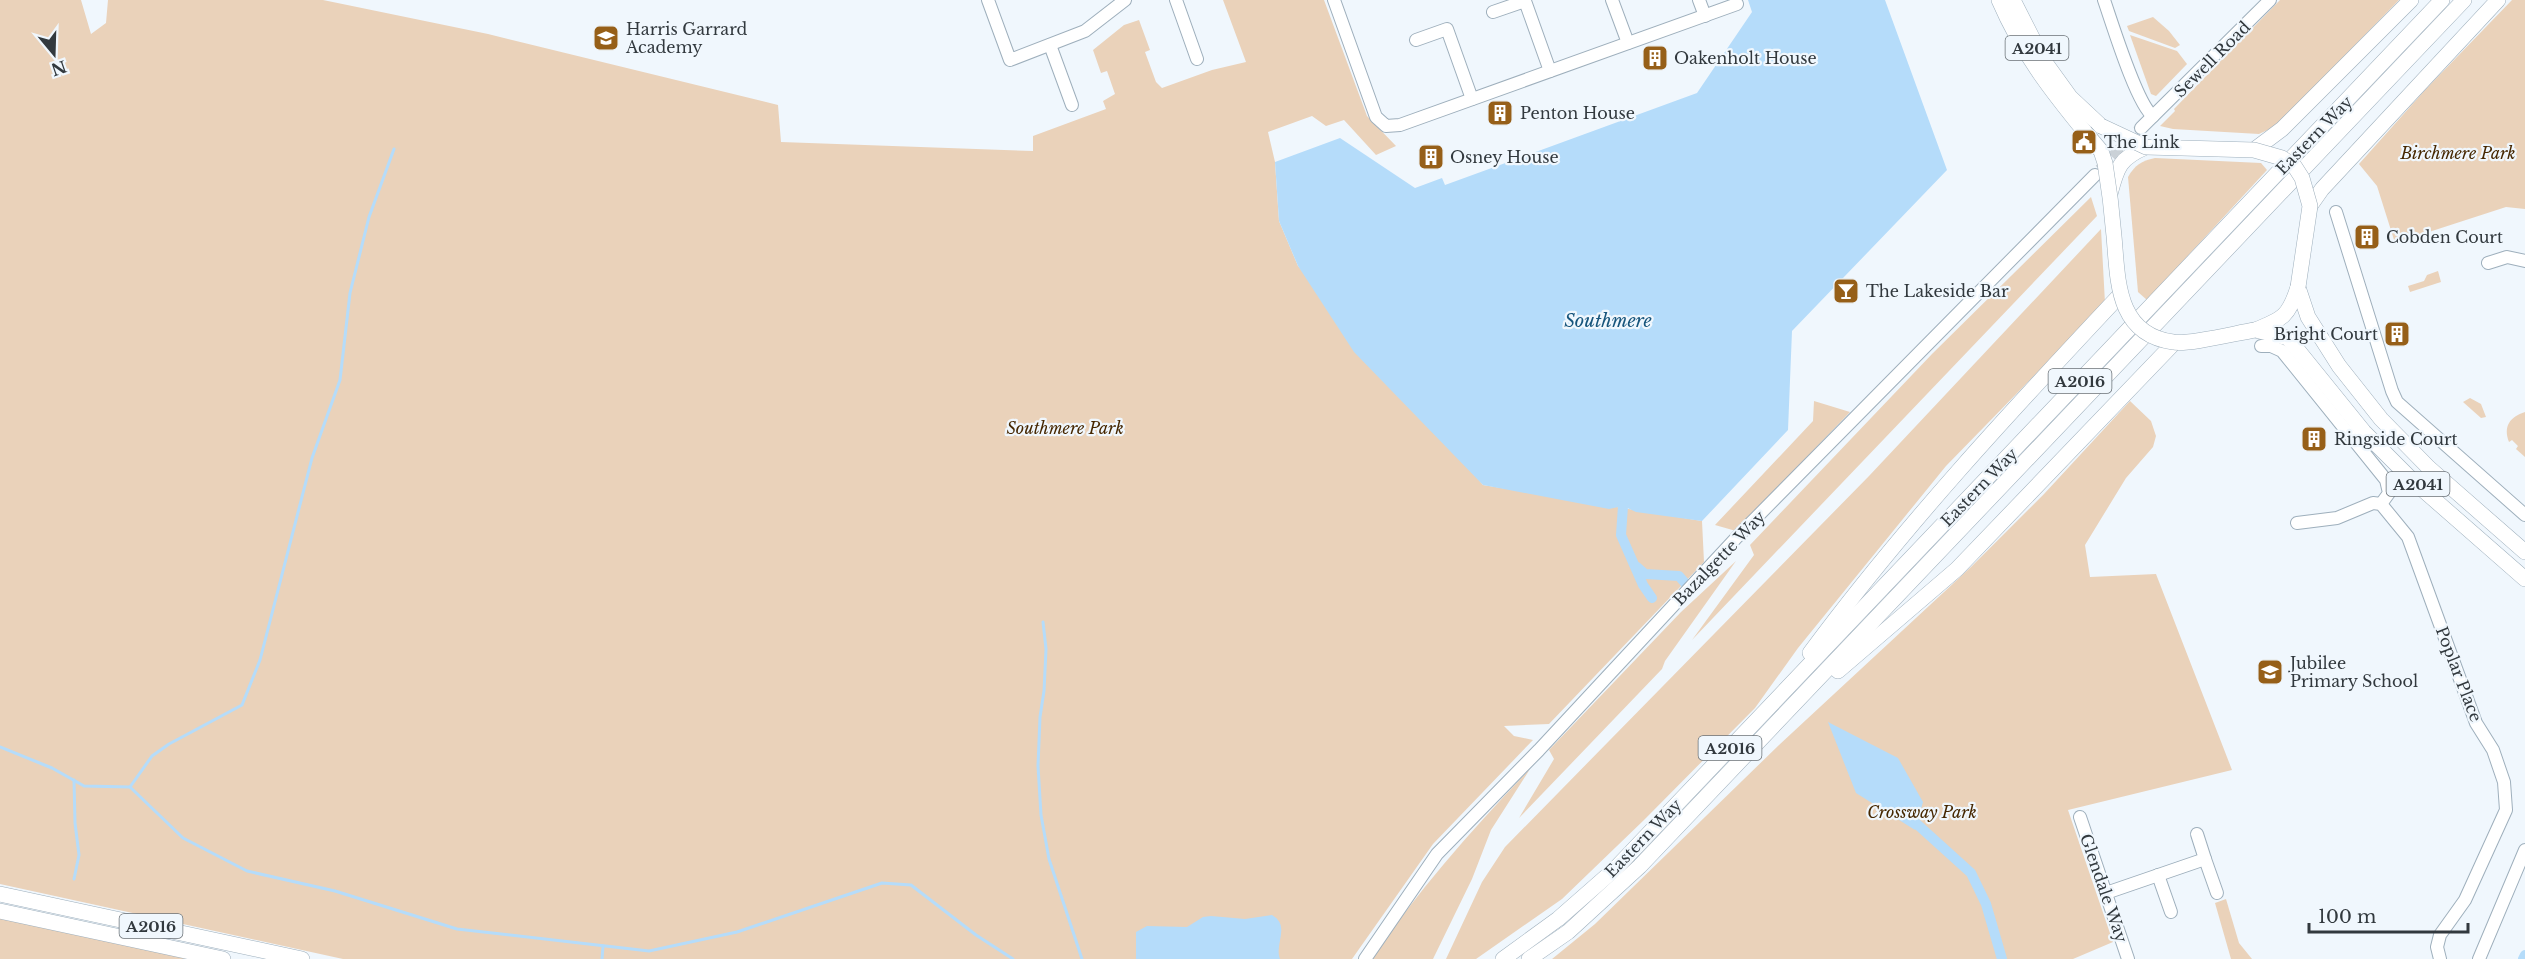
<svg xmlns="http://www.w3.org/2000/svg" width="2525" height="959" font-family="'Libre Baskerville',serif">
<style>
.green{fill:#ead2ba}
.water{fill:#b5dcfa}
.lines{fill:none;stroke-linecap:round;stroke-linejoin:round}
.stream{stroke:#b5dcfa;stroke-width:3}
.canal{stroke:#b5dcfa;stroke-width:10}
.minor-tunnel{stroke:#cad1d7;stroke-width:12;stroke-dasharray:12 6;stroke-linecap:butt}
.minor-casing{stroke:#9eafbc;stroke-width:14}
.major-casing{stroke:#9eafbc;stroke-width:16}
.minor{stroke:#fff;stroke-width:12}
.major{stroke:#fff;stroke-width:15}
.major-bridge-casing{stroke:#9eafbc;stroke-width:16;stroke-linecap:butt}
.major-bridge{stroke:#fff;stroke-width:15}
.labels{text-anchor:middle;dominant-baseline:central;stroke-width:4.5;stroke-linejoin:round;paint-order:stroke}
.shield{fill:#f0f7fd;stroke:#6b7277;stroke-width:1.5}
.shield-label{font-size:15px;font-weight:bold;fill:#32393e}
.poi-label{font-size:16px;fill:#32393e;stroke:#f0f7fd;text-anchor:start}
.street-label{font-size:16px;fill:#32393e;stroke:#f0f7fd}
.park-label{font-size:16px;font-style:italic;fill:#462700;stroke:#f0f7fd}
.water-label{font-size:18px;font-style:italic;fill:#17557c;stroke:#f0f7fd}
</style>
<rect width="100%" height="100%" fill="#f0f7fd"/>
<g class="green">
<polygon points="0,0 81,0 91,34 106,23 108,0 323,0 488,34 778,105 781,142 1033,151 1033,136 1106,109 1103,101 1115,94 1107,71 1101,73 1093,50 1124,25 1139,20 1150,50 1145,52 1156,82 1162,88 1212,70 1246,62 1223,0 1324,0 1367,116 1396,146 1376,155 1344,120 1326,126 1312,116 1268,132 1275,162 1279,221 1298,266 1483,485 1702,521 1704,562 1549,724 1504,726 1514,736 1533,740 1433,844 1352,959 343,959 0,884"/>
<polygon points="2280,0 2399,0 2276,126 2259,134 2173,129 2160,126 2175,111 2174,109"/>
<polygon points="2512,0 2525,0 2525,209 2506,207 2395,243 2377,186 2359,164 2426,89"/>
<polygon points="2153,17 2169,31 2180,45 2175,48 2129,31 2127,26"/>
<polygon points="2130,35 2177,51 2187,64 2156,96 2151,94"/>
<path d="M2155,158L2261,163L2267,170L2147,300L2138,292L2128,177C2135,165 2141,161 2155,158Z"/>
<polygon points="2091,197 2097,216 1692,640 1754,555 1750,545 1932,354"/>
<polygon points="2101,229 2105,303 1946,466 1798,648 1755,708 1644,820 1562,899 1476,959 1446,959 1482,882 1505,847 1869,476"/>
<polygon points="2438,271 2441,282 2410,292 2408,286 2424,281 2427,275"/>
<polygon points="2470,398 2481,404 2486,417 2481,418 2463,402"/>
<polygon points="1814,401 1850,412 1736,531 1715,525 1813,421"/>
<polygon points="2130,401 2151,421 2156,436 2153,447 2126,478 2085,545 2090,577 2156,574 2232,770 2068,810 2113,942 2073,959 1552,959 1595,924 1779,745 1971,567 2044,494"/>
<path d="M2525,412V457L2516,449L2518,446L2512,440L2509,442C2503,426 2510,417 2525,412Z"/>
<polygon points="1736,561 1665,661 1662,669 1519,818 1554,759 1549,750 1681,612"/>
<path d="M1530,769L1491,830L1472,879L1433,959H1371C1418,891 1472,829 1530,769Z"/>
<polygon points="2226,899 2239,943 2252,959 2231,959 2215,903"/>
<polygon points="0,918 191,959 0,959"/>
</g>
<g class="water">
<polygon points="1748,0 1885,0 1947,170 1792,331 1788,430 1702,521 1636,512 1623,506 1609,509 1483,485 1354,352 1298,266 1279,221 1275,162 1340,138 1415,188 1442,178 1445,185 1697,93 1752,12"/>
<polygon points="1828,722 1898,758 1923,802 1915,830 1856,793"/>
<path d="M1272,915C1291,926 1274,944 1280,959H1136V932L1147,926L1187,927L1203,917L1211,916L1245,919Z"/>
</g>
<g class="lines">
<g class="stream">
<polyline points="1043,622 1046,649 1044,691 1040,717 1038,766 1041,815 1049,859 1082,959"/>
<polyline points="0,747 52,768 84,786 130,787 183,838 247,871 335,891 457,929 649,951 737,932 882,883 911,885 976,935 1013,959"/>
<polyline points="74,780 75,823 79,855 74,879"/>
<polyline points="130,787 152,756 169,744 242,705 260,660 312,458 340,380 350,293 369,217 394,149"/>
<polyline points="602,959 603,946"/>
</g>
<g class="canal">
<polyline points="1623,506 1621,535 1643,585 1652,598"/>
<polyline points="1637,567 1645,574 1679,576 1685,583"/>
<polyline points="1908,816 1971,873 1986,904 2002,959"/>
<polyline points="2523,959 2525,955"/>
</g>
<polyline class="minor-tunnel" points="2100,170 2141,128"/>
<g class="minor-casing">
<g id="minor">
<polyline points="988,0 1010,60 1085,31 1125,0"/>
<polyline points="1176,0 1197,59"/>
<polyline points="1334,0 1376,117 1386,126 1400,125 1737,4"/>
<polyline points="1612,0 1628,43"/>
<polyline points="1699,0 1705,16"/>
<path d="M2104,0C2112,23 2137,105 2153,116"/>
<polyline points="1493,12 1525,1 1550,71"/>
<polyline points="1416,40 1447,29 1472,99"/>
<polyline points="1050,45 1072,105"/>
<polyline points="2141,128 2270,0"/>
<polyline points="2336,212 2392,391 2397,402 2525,515"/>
<polyline points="2488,263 2507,257 2525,261"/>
<polyline points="2261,346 2271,346 2282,351 2386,480 2389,493 2381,504"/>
<polyline points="2297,523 2337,518 2373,503 2381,504 2408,537 2476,723 2493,750 2504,782 2506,810 2465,900 2440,935 2437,947 2440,959"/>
<polyline points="2080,817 2128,959"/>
<polyline points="2205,859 2217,893"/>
<polyline points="2158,875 2171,912"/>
<polyline points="2106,893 2205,859 2197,834"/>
<polyline points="1365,959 1437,854 1539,750 1737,537 2095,175"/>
<polyline points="2479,959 2525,850"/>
</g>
</g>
<g class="major-casing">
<g id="major">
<path d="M1999,0C2022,53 2049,88 2085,132"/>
<polyline points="2013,0 2044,61 2070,97 2101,126"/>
<polyline points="2254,150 2282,129 2411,0"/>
<path d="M2110,194C2117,167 2120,158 2146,147"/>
<polyline points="2310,206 2322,189 2498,0"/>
<polyline points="2298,287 2308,317 2339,366 2381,419 2429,468 2525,552"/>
<polyline points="2255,330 2288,338 2364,432 2413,481 2525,579"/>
<path d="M2255,330C2283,319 2289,316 2298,287"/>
<path d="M1810,653C1904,526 2012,410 2120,295"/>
<polyline points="1838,671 1957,569 2174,343"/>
<polyline points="0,894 302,959"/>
<polyline points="0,911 223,959"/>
<polyline points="1503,959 1558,919 1615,869 2442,0"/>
<polyline points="1529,959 1568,932 1640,866 2464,0"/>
</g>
</g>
<use href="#minor" class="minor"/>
<use href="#major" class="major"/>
<g class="major-bridge-casing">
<g id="major-bridge">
<polyline points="2101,126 2146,147 2254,150 2282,158 2295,167 2302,178 2310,206 2298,287"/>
<path d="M2085,132L2101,151L2105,163C2109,187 2112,211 2114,236C2118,280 2116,334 2173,342C2188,345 2236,333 2255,330"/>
</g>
</g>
<use href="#major-bridge" class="major-bridge"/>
</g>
<defs>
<g id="school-square" transform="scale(1.35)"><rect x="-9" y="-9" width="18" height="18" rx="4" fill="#965f18" stroke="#f0f7fd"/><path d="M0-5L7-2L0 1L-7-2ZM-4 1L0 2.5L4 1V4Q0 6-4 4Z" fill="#fff"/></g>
<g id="building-square" transform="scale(1.35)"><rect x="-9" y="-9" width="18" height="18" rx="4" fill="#965f18" stroke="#f0f7fd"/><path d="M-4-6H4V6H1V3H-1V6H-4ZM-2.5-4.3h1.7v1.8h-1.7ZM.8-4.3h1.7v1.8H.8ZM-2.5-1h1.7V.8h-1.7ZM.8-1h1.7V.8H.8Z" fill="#fff"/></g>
<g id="civic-square" transform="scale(1.35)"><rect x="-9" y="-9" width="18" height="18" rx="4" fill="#965f18" stroke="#f0f7fd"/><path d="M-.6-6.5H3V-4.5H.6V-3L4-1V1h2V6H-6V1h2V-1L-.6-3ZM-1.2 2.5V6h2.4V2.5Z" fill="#fff"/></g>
<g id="bar-square" transform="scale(1.35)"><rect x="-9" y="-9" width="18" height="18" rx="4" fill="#965f18" stroke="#f0f7fd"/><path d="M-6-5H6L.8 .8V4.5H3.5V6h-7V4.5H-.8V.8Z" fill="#fff"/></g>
</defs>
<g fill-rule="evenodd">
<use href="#school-square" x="606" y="38"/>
<use href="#building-square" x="1655" y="58"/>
<use href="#building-square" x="1500" y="113"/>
<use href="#civic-square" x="2084" y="142"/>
<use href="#building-square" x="1431" y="157"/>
<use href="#building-square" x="2367" y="237"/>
<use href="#bar-square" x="1846" y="291"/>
<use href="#building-square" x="2397" y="334"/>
<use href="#building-square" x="2314" y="439"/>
<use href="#school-square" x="2270" y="672"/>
</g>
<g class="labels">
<g class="shield">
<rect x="2005.5" y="36" width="63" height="24" rx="4.5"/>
<rect x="2048.5" y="369" width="63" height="24" rx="4.5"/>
<rect x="2386.5" y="472" width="63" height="24" rx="4.5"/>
<rect x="1698.5" y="736" width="63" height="24" rx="4.5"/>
<rect x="119.5" y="914" width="63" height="24" rx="4.5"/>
</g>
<g class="shield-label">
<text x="2037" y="48">A2041</text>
<text x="2080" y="381">A2016</text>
<text x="2418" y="484">A2041</text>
<text x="1730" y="748">A2016</text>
<text x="151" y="926">A2016</text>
</g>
<g class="poi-label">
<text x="626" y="29">Harris Garrard<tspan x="626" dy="18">Academy</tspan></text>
<text x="1674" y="58">Oakenholt House</text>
<text x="1520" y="113">Penton House</text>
<text x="2104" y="142">The Link</text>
<text x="1450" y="157">Osney House</text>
<text x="2386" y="237">Cobden Court</text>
<text x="1866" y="291">The Lakeside Bar</text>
<text x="2378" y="334" text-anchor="end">Bright Court</text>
<text x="2334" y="439">Ringside Court</text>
<text x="2290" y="663">Jubilee<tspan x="2290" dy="18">Primary School</tspan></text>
</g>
<g class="street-label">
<text transform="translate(2212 59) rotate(-45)">Sewell Road</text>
<text transform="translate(2314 135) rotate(-46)">Eastern Way</text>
<text transform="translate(1979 487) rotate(-46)">Eastern Way</text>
<text transform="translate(1719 558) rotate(-46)">Bazalgette Way</text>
<text transform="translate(2459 674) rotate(69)">Poplar Place</text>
<text transform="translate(1643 838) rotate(-46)">Eastern Way</text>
<text transform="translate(2104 888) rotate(71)">Glendale Way</text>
</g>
<g class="park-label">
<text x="2458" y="153">Birchmere Park</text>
<text x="1065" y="428">Southmere Park</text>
<text x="1922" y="812">Crossway Park</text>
</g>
<g class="water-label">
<text x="1608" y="321">Southmere</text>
</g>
</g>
<g transform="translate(54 54) rotate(161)" stroke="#f0f7fd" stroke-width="4.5" paint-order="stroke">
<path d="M0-4.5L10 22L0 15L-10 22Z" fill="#32393e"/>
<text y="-9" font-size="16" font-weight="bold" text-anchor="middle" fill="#32393e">N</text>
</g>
<path d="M2309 923v9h159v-9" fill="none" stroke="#32393e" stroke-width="3"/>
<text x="2318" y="923" font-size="18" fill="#32393e" stroke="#f0f7fd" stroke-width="4.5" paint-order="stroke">100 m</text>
</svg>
